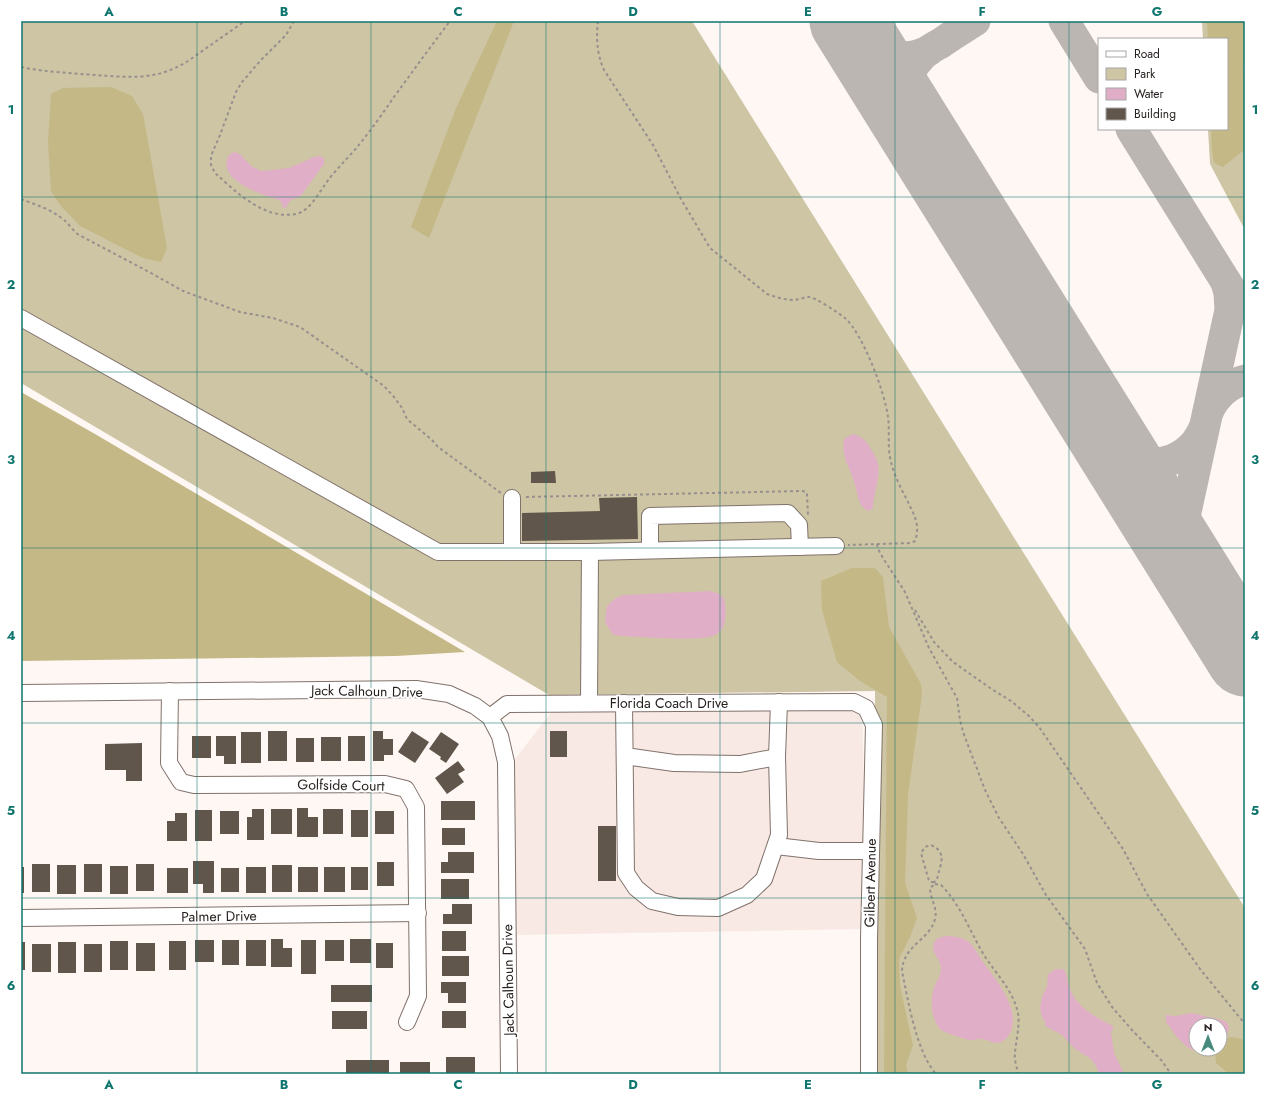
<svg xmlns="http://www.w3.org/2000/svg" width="1266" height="1095" font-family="Jost,sans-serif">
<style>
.built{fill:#f9e9e4}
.green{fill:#cdc5a3;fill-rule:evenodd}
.forest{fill:#c4b886}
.water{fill:#e1aec8}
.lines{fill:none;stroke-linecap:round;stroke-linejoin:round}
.taxiway{stroke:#bcb6b2;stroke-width:31}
.runway{stroke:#bcb6b2;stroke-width:77}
.building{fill:#60564b}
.minor-casing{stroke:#81726c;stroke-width:18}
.path{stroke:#97908e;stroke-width:2;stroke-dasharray:3 3;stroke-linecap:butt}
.minor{stroke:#fff;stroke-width:16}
.grid{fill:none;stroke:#0f766e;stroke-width:1;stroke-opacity:0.55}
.labels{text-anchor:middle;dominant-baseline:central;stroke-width:4;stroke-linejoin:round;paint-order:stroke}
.street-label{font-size:14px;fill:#26201e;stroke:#fff}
.neatline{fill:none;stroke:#0f766e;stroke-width:1.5}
.grid-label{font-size:13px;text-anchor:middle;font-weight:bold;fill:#0f766e}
</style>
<rect width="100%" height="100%" fill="#fef7f4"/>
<polygon class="built" points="862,696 867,929 514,935 512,763 560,701"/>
<g class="green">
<path d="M21,21H692L1245,908V1074H874L875,691L549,695L21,383ZM1196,1025H1220V1049H1196Z"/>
<polygon points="1202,21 1245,21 1245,230 1210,164 1208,129 1227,129 1227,39 1203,39"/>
</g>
<g class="forest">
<polygon points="497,21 514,21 429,238 411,227 456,108"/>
<polygon points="1207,21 1245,21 1245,62 1243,67 1245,93 1244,150 1223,167 1214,163 1212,151 1211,129 1227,129 1227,39 1208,39"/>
<polygon points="111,87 132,96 143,114 167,248 161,262 143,258 80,226 61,206 51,191 48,142 51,94 63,88"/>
<polygon points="21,392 95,434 465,652 396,656 21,661"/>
<polygon points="852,568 875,568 883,577 889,627 921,684 922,694 908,795 905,883 917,918 910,937 899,959 900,986 913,1045 906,1065 908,1074 884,1074 887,697 860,681 837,662 822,610 821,581"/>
<polygon points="1230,1037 1242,1039 1245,1043 1245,1074 1229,1074 1216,1063 1215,1051 1216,1049 1220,1049 1220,1045"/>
</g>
<g class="water">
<path d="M235,152L241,155L251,166L261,171L289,168L314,157L320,156L324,158V164L303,193L299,197L291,200L287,205V208L282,207V204L280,200C265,196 221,182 227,160C228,156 230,153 235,152Z"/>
<path d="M853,434C862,436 866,441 871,449C873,453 876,457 877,461C882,475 873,493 873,508L869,511C857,507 858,492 854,482C849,465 841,458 844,439Z"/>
<path d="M711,591L719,594L724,598C726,608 727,621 722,629C721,631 717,634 715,635C703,642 639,637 622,636L613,635L605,622L607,606L616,598L623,595Z"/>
<path d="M946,936C953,936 960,937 966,940C974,945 978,955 983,962C996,980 1023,1011 1009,1035C1006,1039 1002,1043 997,1043C991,1043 985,1038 979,1039C976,1039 974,1041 971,1040C966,1040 943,1032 940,1029C931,1019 930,999 934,988C936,982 941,976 941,968C941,959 930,953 934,943C936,938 941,937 946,936Z"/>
<path d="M1056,969H1063L1065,971C1068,979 1068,988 1073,995C1080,1009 1099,1019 1113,1026V1029L1111,1032L1114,1053L1121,1067L1124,1074H1099L1096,1066L1092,1060L1073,1047L1062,1035L1045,1026V1022L1042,1017L1040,1008L1042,996L1047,987L1048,974Z"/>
<path d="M1192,1013C1198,1014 1202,1016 1208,1017C1229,1020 1236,1024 1220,1044V1025H1196V1049H1215C1198,1062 1178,1041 1170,1027C1169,1024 1167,1024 1166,1022C1166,1020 1166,1017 1166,1015L1175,1016Z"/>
</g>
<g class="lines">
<g class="taxiway">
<path d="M851,21C855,27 858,34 863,39C879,59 906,61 928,51"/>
<polyline points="1064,21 1099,78"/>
<polyline points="1131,129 1236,298"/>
<path d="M969,210L913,120C902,99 904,74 921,57C926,51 934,47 941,43C952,35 964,28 975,21"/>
<path d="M1056,351L1113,441C1137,476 1187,467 1203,430"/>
<path d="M1208,412C1215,397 1228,384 1245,380"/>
<polyline points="1220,614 1184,555 1182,548 1181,535 1230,310 1229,293 1226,282"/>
</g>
<polyline class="runway" points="848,21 1245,658"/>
</g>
<g class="building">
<polygon points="555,471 556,483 531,483 531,472"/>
<polygon points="637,497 638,539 522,541 522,513 600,511 599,498"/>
<rect x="268" y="731" width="19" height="30"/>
<polygon points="373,731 383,731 383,739 393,739 393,755 384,755 384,761 373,761"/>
<polygon points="412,731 429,742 415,763 398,752"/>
<rect x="550" y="731" width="17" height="26"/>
<rect x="241" y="732" width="20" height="31"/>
<polygon points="441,732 459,744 446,763 440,759 441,757 429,749"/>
<rect x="192" y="736" width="19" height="22"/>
<polygon points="216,736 236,736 236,764 224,764 224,756 216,756"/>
<rect x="348" y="736" width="17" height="25"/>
<rect x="321" y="737" width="20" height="24"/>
<rect x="296" y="738" width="18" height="24"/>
<polygon points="142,743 142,781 126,781 126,770 105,770 105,744"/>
<polygon points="458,761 465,770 458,774 464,782 447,794 435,778"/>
<rect x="441" y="801" width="34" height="19"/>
<polygon points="297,808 308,808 308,817 318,817 318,837 297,837"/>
<polygon points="252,809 264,809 264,840 247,840 247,817 252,817"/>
<rect x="271" y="809" width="21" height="25"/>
<rect x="323" y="809" width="20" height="25"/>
<rect x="195" y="810" width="17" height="31"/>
<rect x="351" y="810" width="17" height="27"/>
<rect x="220" y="811" width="19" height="23"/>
<rect x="375" y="811" width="19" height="23"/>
<polygon points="175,813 187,813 187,841 167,841 167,821 175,821"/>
<rect x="598" y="826" width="18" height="55"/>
<rect x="442" y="828" width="23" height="17"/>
<polygon points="448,852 474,852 474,873 441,873 441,862 448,862"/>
<polygon points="193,861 214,861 214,893 203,893 203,884 193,884"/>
<rect x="377" y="862" width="17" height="24"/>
<rect x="32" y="864" width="18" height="28"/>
<rect x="84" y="864" width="18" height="28"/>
<rect x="136" y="864" width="18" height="27"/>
<rect x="57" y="865" width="19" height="29"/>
<rect x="272" y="865" width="20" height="27"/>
<rect x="110" y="866" width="18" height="28"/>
<rect x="21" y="867" width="3" height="26"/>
<rect x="246" y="867" width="20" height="26"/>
<rect x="298" y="867" width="20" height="25"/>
<rect x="324" y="867" width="21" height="25"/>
<rect x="351" y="867" width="17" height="23"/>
<rect x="167" y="868" width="21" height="25"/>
<rect x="221" y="868" width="18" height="24"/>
<rect x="441" y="879" width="28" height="20"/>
<polygon points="452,904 472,904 472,924 443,924 443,914 452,914"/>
<rect x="442" y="931" width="24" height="20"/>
<polygon points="271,939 283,939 283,948 292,948 292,967 271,967"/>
<rect x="350" y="939" width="21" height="24"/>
<rect x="195" y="940" width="19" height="22"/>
<rect x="222" y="940" width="17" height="25"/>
<rect x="246" y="940" width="20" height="26"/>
<rect x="301" y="940" width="15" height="34"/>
<rect x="325" y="940" width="19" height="21"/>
<rect x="110" y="941" width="18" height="29"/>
<rect x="169" y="941" width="17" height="29"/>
<rect x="21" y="942" width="4" height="28"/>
<rect x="58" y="942" width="18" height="31"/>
<rect x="136" y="943" width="19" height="28"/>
<rect x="376" y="943" width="17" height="25"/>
<rect x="32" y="944" width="19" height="28"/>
<rect x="84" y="944" width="18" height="28"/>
<rect x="442" y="956" width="27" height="20"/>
<polygon points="441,982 466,982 466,1003 448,1003 448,993 441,993"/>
<rect x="331" y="985" width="41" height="17"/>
<rect x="332" y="1011" width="35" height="18"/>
<rect x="442" y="1011" width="24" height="17"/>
<rect x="446" y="1057" width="29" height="17"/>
<rect x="346" y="1060" width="43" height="14"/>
<rect x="400" y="1062" width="30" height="12"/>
</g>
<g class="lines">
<g class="minor-casing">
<g id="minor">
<polyline points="21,318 438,552 512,552"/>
<polyline points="512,498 512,552 590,552 589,703"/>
<polyline points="650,550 650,516 788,513 799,525 800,547"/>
<polyline points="590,552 836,546"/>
<polyline points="170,691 169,763 181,782 194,785 385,784 406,789 416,807 418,996 407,1022"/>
<polyline points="21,693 416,689 449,694 475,706 490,717 500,736 506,762 509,1074"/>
<polyline points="624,703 626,873 636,888 652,901 678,907 718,908 747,895 764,879 779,835 777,757 779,702"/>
<polyline points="490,717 507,704 854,702 866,708 874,725 869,939 869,1074"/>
<polyline points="625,756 674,763 740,764 777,757"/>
<polyline points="776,846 819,851 871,851"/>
<polyline points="21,918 418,913"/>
</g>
</g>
<g class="path">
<path d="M294,21L286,35L261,60L242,82L236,92L220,135L211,156V165L215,173C236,192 264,220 296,214C312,211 323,184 334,173C342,163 351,155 358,146C371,130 383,113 394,97C413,71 431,46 450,21"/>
<path d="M598,21C596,39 597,54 604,70L653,145L681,199L710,248L767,294C776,297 785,300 794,300C799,300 804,297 809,297C815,297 840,314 845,318C863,334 885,393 888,417C890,432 887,447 891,462C894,474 900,487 906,498C913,513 921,524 915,541L911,543L848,545"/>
<path d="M21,67C45,72 70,73 95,75C111,76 128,78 145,76C160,75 175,69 188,61L245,21"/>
<path d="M21,199C36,205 51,209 64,220C69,224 73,231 79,235L151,273L183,291L240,312L273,318L300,327L384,386L394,397L402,408L407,419L432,440L438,447L501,493"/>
<polyline points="1245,211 1244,216 1245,221"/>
<polyline points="526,497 803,491 807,493 807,495 808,515"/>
<polyline points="877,544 878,549 883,558 905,592 929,648 957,698 960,720 963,732 985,790 999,818 1023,854 1046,895 1085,949 1097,983 1112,1007 1132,1030 1162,1061 1171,1074"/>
<polyline points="915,610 934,642 953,662 993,690 1011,701 1029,716 1039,727 1123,849 1147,894 1200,969 1245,1024"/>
<path d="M934,882H931L929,881L921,853L925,847L931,845C949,853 939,866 937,880L934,882L935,884L930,888C930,899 938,908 935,919C930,940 903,945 902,971C908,1000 916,1051 936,1074"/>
<path d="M935,884L941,885C961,905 970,932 984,955C996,974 1013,990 1018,1013C1020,1026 1016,1040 1015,1053C1014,1060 1017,1067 1018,1074"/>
</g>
<use href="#minor" class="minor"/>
</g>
<path class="grid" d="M197,21V1074M371,21V1074M546,21V1074M720,21V1074M895,21V1074M1069,21V1074M21,197H1245M21,372H1245M21,548H1245M21,723H1245M21,898H1245"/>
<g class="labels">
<g class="street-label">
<text transform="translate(367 691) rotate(1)">Jack Calhoun Drive</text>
<text x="669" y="703">Florida Coach Drive</text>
<text transform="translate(341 785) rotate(1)">Golfside Court</text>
<text transform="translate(870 883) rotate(-89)">Gilbert Avenue</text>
<text transform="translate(219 916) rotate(-1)">Palmer Drive</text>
<text transform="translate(508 980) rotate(-91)">Jack Calhoun Drive</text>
</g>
</g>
<rect width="1266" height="1095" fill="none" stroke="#ffffff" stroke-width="44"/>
<rect x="1098" y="38" width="130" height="92" fill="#ffffff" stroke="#a8a6a5"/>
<rect x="1106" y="51" width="20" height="6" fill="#ffffff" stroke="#a8a6a5"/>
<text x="1134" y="58" font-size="12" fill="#26201e">Road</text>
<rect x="1106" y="68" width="20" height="12" fill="#cdc5a3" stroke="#a8a6a5"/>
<text x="1134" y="78" font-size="12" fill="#26201e">Park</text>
<rect x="1106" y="88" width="20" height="12" fill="#e1aec8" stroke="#a8a6a5"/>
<text x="1134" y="98" font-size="12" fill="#26201e">Water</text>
<rect x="1106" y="108" width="20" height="12" fill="#60564b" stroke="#a8a6a5"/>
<text x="1134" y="118" font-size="12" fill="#26201e">Building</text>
<g transform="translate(1208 1037)"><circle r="19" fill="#ffffff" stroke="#a8a6a5"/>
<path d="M0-3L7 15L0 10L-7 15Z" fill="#478a7d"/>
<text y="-6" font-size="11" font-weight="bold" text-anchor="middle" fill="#26201e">N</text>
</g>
<rect x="22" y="22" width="1222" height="1051" class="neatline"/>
<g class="grid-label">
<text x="109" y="16">A</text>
<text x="284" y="16">B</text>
<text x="458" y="16">C</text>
<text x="633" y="16">D</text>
<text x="808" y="16">E</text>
<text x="982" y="16">F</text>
<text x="1157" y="16">G</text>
<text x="11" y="114">1</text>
<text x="1255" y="114">1</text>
<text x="11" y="289">2</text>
<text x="1255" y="289">2</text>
<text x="11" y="464">3</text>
<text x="1255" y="464">3</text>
<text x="11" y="640">4</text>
<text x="1255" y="640">4</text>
<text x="11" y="815">5</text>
<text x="1255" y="815">5</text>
<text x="11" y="990">6</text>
<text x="1255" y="990">6</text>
<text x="109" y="1089">A</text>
<text x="284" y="1089">B</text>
<text x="458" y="1089">C</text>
<text x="633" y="1089">D</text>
<text x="808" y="1089">E</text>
<text x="982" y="1089">F</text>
<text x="1157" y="1089">G</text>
</g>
</svg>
